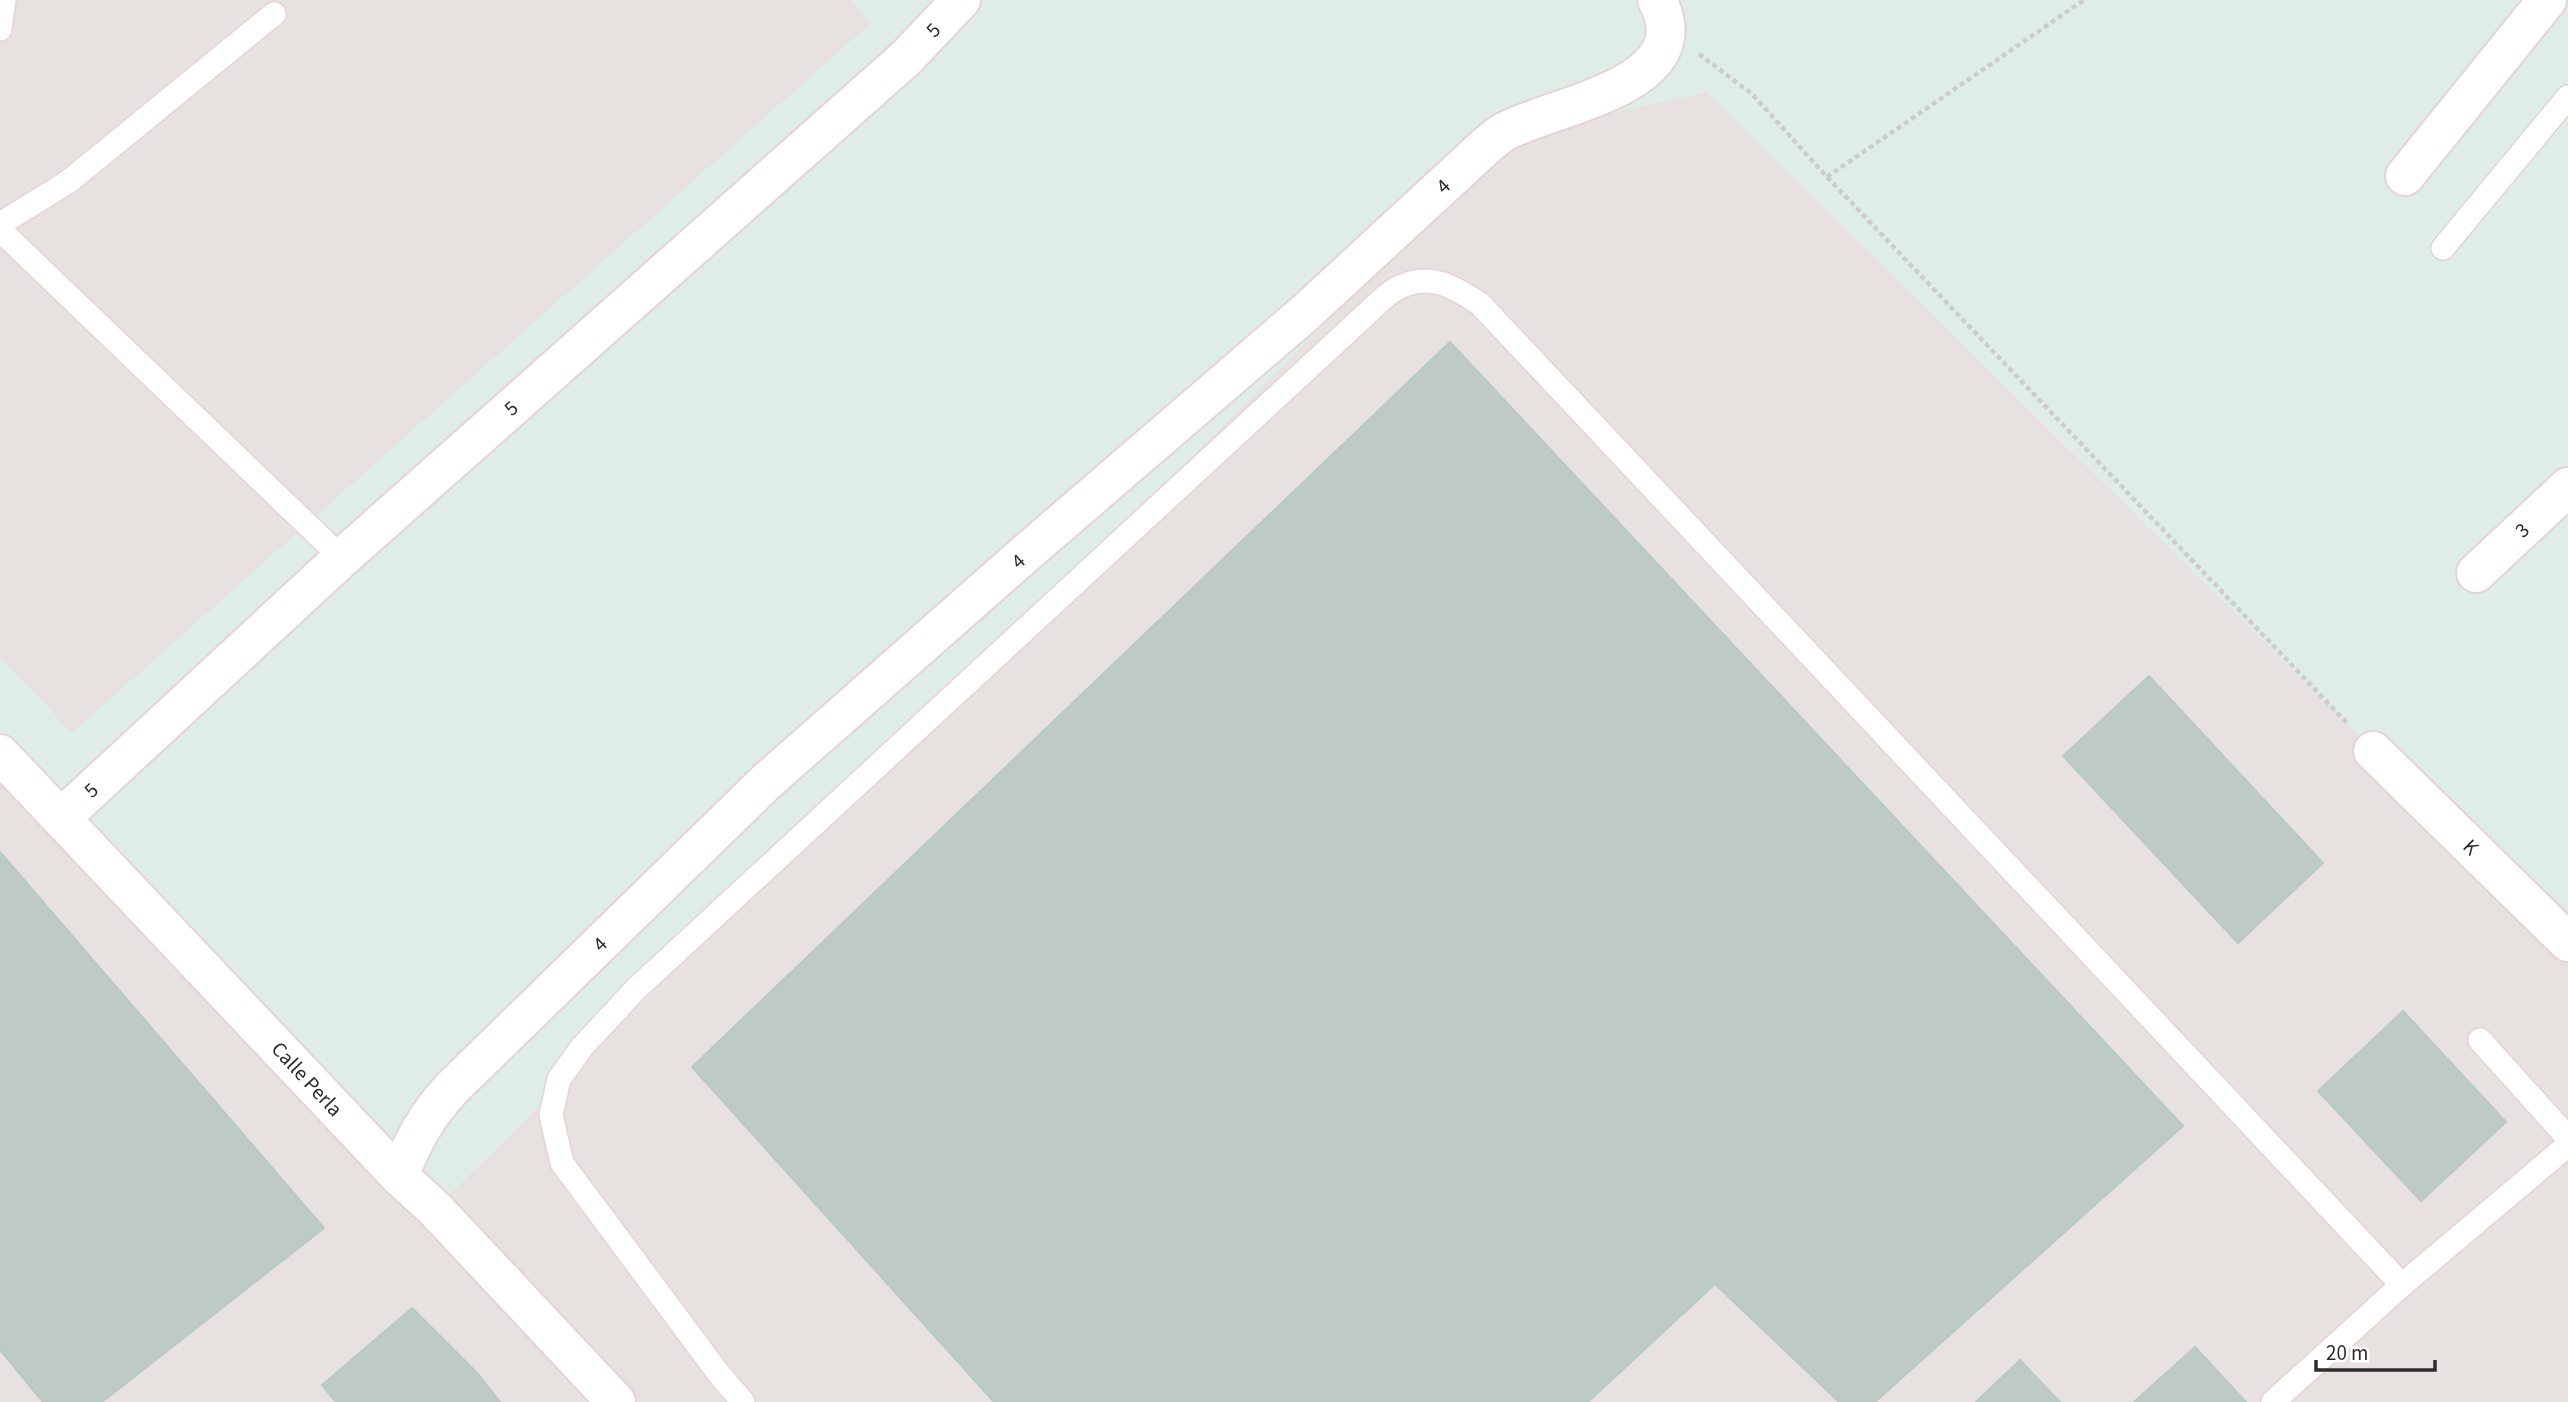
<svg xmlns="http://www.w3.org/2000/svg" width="2568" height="1402" font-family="'Source Sans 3',sans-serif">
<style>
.industrial{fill:#e7e1df}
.building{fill:#becac4;stroke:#b8cac2;stroke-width:2}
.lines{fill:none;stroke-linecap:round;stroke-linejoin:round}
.lane-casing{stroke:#e5d3d8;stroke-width:26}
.street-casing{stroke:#e5d3d8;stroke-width:42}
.secondary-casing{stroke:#e5d3d8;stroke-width:42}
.path{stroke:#ccc;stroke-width:4.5;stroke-dasharray:5 3.5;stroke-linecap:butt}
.lane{stroke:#fff;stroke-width:23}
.street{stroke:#fff;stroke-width:38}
.secondary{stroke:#fff;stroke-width:38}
.labels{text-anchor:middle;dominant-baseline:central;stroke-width:5;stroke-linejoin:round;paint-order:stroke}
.street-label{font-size:21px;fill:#2c2c2c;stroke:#fff}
</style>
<rect width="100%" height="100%" fill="#deeee6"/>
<g class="industrial">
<polygon points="0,0 851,0 871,23 72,733 0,657"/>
<polygon points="1707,92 2568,942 2568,1402 616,1402 435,1209 1515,135"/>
<polygon points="0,762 612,1402 0,1402"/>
</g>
<g class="building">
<polygon points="1450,342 2183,1126 1875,1402 1839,1402 1715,1284 1588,1402 994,1402 692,1067"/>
<polygon points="2149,676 2323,863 2238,943 2063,756"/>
<polygon points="0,852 324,1228 102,1402 43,1402 0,1350"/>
<polygon points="2403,1011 2506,1122 2421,1201 2318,1091"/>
<polygon points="412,1308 478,1374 500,1402 336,1402 322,1385"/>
<polygon points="2195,1347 2246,1402 2134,1402"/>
<polygon points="2020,1360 2060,1402 1976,1402"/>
</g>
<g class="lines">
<g class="lane-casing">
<g id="lane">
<polyline points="0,29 4,0"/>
<polyline points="0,224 68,182 274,14"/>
<polyline points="0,230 342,558"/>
<polyline points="2443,248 2568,97"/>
<polyline points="2480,1040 2568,1138"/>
<path d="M743,1402L719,1374L562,1163L551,1115L559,1079L582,1047L636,989L1374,307C1380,301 1388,293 1396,289C1428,271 1453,286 1480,304L2402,1285"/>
<polyline points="2273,1402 2402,1285 2568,1145"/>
</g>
</g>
<g class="street-casing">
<g id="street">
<polyline points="2405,176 2547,0"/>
<polyline points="2476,573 2568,487"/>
<polyline points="2373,751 2568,942"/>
<polyline points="61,818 342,558 906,58 961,0"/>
<path d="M399,1176C413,1141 426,1116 452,1088L766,782L1025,554L1305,313L1487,145C1493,141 1498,135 1504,132C1553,105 1703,86 1657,0"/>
</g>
</g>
<g class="secondary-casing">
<polyline id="secondary" points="0,754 399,1176 435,1209 616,1402"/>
</g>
<g class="path">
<polyline points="1699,54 1752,94 1827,177 2347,723"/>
<polyline points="1827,177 2084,0"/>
</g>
<use href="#lane" class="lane"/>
<use href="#street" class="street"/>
<use href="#secondary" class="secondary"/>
</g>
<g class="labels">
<g class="street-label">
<text transform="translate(933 30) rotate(-46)">5</text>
<text transform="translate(1443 186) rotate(-43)">4</text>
<text transform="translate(511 408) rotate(-42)">5</text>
<text transform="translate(2522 530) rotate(-43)">3</text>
<text transform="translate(1018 561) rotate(-41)">4</text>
<text transform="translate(91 790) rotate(-43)">5</text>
<text transform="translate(2471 847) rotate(45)">K</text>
<text transform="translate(600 944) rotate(-44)">4</text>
<text transform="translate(307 1079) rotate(47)">Calle Perla</text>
</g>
</g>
<path d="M2316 1360v10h119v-10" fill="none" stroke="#2c2c2c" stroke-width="3.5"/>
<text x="2326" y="1360" font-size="21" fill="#2c2c2c" stroke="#ffffff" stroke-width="5" paint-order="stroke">20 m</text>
</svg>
